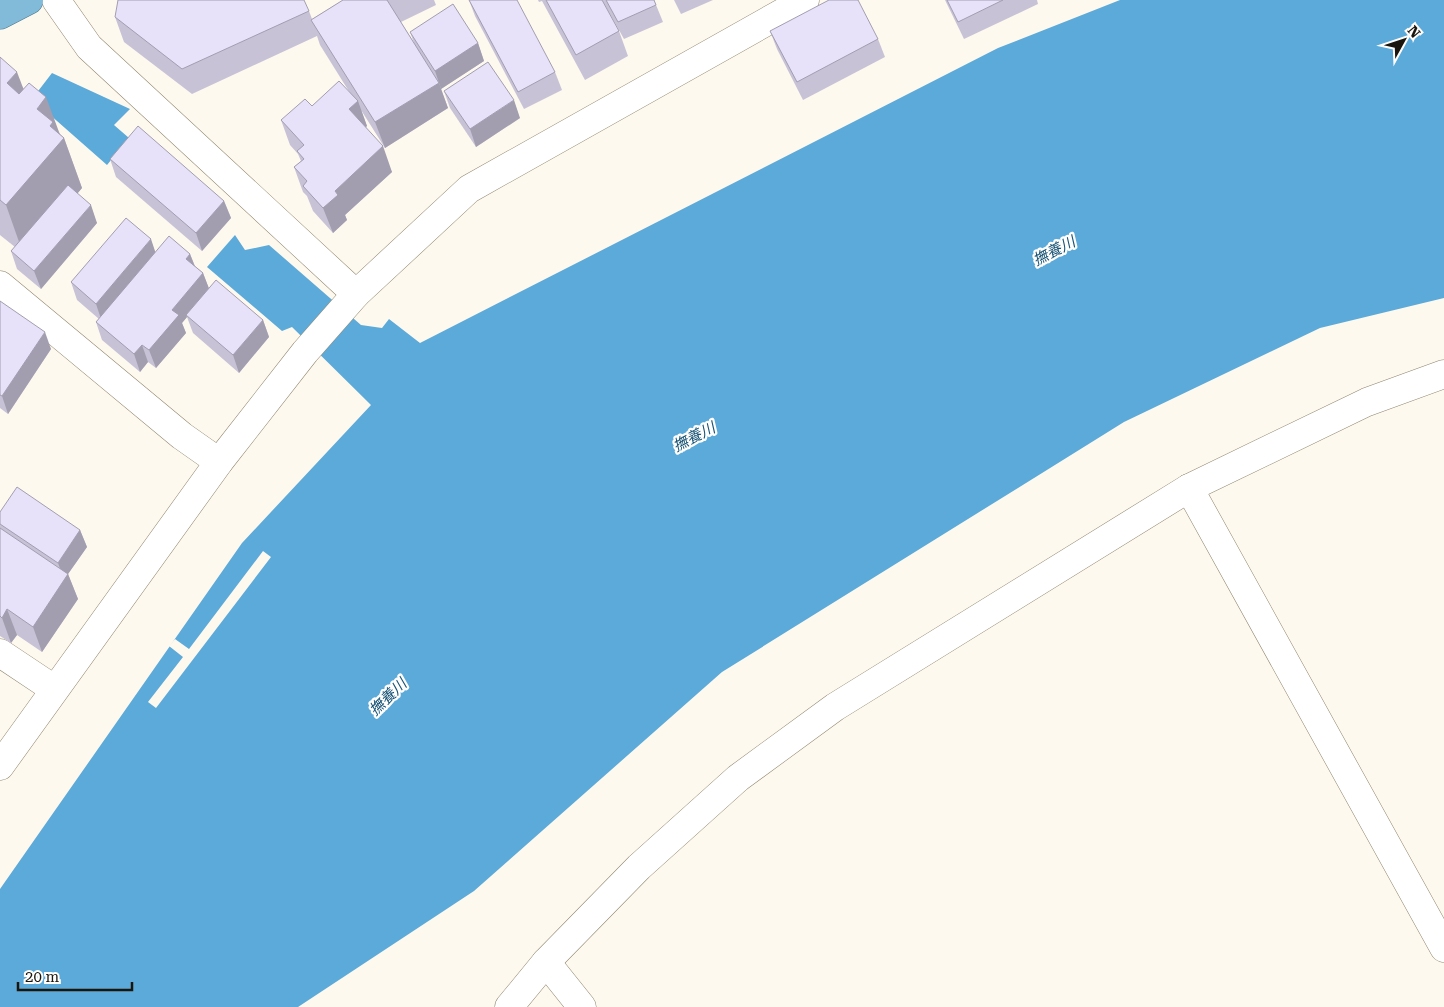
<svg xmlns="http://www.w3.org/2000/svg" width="1444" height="1007" font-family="'Roboto Serif','Noto Sans JP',serif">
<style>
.water{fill:#5caad9}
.pier{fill:#fef9ef}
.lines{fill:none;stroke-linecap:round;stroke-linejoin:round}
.minor-casing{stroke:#90866f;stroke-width:29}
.tertiary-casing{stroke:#90866f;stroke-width:29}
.trunk-casing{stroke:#49768c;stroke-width:29}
.minor{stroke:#fff;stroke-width:28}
.tertiary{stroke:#fff;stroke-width:28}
.trunk{stroke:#82bbda;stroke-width:28}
.wall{fill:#c8c2d7}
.shaded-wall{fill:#a29eaf}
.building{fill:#e8e1fa;stroke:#a29eaf}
.labels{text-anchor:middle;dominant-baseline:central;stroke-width:4.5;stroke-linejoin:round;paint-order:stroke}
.water-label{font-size:15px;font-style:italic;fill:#195475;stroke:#fff}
</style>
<rect width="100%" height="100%" fill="#fef9ef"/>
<g class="water">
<polygon points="1120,0 1444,0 1444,298 1320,328 1124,422 722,672 474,891 298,1007 0,1007 0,889 242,543 371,405 292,327 282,331 207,267 235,235 245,250 269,245 361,325 382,328 389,319 420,343 998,48"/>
<polygon points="52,73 130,109 114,125 129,138 107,165 32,99"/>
</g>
<polygon class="pier" points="263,551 271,557 156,708 148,702 183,657 169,646 175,639 189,649"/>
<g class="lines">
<g class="minor-casing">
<g id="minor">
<polyline points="56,0 89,47 356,294"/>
<polyline points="0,285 182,436 219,462"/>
<polyline points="1189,488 1444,948"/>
<polyline points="0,653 54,689"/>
<polyline points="546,962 582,1007"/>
</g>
</g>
<g class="tertiary-casing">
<g id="tertiary">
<polyline points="0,766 219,462 305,352 356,294 469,189 805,0"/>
<polyline points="509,1007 546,962 639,867 738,778 835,707 1189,488 1367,402 1444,374"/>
</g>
</g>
<g class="trunk-casing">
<polyline id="trunk" points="0,15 29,0"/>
</g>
<use href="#minor" class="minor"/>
<use href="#tertiary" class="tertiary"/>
<use href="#trunk" class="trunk"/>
</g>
<g class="wall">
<polygon points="343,0 434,0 436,5 401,22 414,43 410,32 478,43 484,61 441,89 440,87 448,108 385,148 361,110 367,126 366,127 392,172 345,215 347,220 333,233 313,211 307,196 303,192 294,167 301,161 298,154 290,145 281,120 312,106 350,93 320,45 317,36 192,94 124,42 115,17 309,11 312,19"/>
<polygon points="469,0 555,72 562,90 524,109 475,16"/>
<polygon points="538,0 602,0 619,31 628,56 585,80 542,1 539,2"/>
<polygon points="602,0 654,0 663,22 624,39"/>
<polygon points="674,0 713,0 681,14"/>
<polygon points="945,0 1037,0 1038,4 964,39"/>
<polygon points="770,31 878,39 885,57 803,100 777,49"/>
<polygon points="0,57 24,89 60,134 64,138 82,188 77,194 97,223 41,289 17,269 11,251 15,247 0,235"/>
<polygon points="444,91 520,118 476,147 450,108"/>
<polygon points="110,159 224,201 231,218 202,251 116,177"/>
<polygon points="155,252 190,254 195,266 203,273 209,289 263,320 269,337 239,373 193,333 187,317 182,323 186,333 156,368 148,362 140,372 102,340 96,322 99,319 77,300 71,282"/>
<polygon points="0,302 51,349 8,414 0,408"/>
<polygon points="0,512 80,530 87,547 68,574 78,599 42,652 17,635 11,643 0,636"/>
</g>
<g class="shaded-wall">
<polygon points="478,43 484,61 441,89 435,71"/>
<polygon points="17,72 36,122 7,83"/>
<polygon points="439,83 448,108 385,148 375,122"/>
<polygon points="46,97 62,140 64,138 82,188 24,256 6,205 37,109"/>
<polygon points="514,100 520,118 476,147 470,129"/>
<polygon points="358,101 367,126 358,134 349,109"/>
<polygon points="383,146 392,172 345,215 347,220 333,233 323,208 335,191"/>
<polygon points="224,201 231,218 202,251 196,233"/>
<polygon points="91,205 97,223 41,289 34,271"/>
<polygon points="151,239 157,257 102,322 96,304"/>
<polygon points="190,254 197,272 186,259"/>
<polygon points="203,273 210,291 186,315 187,317 182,323 186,333 156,368 149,350 172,310"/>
<polygon points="263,320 269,337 239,373 233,355"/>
<polygon points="45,332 51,349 8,414 2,396"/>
<polygon points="142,345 148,362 140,372 134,354"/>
<polygon points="80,530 87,547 68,574 78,599 42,652 33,627 64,580 58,563"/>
<polygon points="7,609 17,635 11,643 2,618"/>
</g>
<g class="building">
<polygon points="118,0 304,0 309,11 182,69 115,17"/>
<polygon points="343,0 387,0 439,83 375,122 311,20"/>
<polygon points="469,0 517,0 555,72 518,92"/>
<polygon points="546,0 602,0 619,31 576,55"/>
<polygon points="606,0 654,0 656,5 618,22"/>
<polygon points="829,0 858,0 878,39 797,82 770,31"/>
<polygon points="947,0 1003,0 958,22"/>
<polygon points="453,4 478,43 435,71 410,32"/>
<polygon points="0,57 17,72 7,83 19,94 29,83 46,97 37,109 53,122 50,126 64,138 6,205 0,200"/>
<polygon points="488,62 514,100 470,129 444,91"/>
<polygon points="339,81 358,101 349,109 383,146 335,191 338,195 323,208 303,186 307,181 294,167 304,159 297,151 304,145 281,120 305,99 312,106"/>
<polygon points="138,126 224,201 196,233 110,159"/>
<polygon points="68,185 91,205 34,271 11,251"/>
<polygon points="126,218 151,239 96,304 71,282"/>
<polygon points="169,236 190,254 186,259 203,273 172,310 179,315 149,350 142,345 134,354 96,322"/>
<polygon points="216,280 263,320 233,355 186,315"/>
<polygon points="0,301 45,332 2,396 0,395"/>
<polygon points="17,487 80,530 58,563 0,524 0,512"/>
<polygon points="0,528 68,574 33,627 7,609 2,618 0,616"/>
</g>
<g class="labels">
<g class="water-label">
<text transform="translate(1054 251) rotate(-27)">撫養川</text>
<text transform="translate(694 437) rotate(-27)">撫養川</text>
<text transform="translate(388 697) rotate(-44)">撫養川</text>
</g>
</g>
<g transform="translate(1404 40) rotate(50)" stroke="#ffffff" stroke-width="4" paint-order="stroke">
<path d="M0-4L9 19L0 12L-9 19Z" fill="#1a160d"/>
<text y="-8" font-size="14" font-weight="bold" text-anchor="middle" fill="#1a160d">N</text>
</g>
<path d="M18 982v8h114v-8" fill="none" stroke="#1a160d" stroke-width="2.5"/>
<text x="25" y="982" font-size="15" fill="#1a160d" stroke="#ffffff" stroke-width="4" paint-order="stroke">20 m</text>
</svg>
